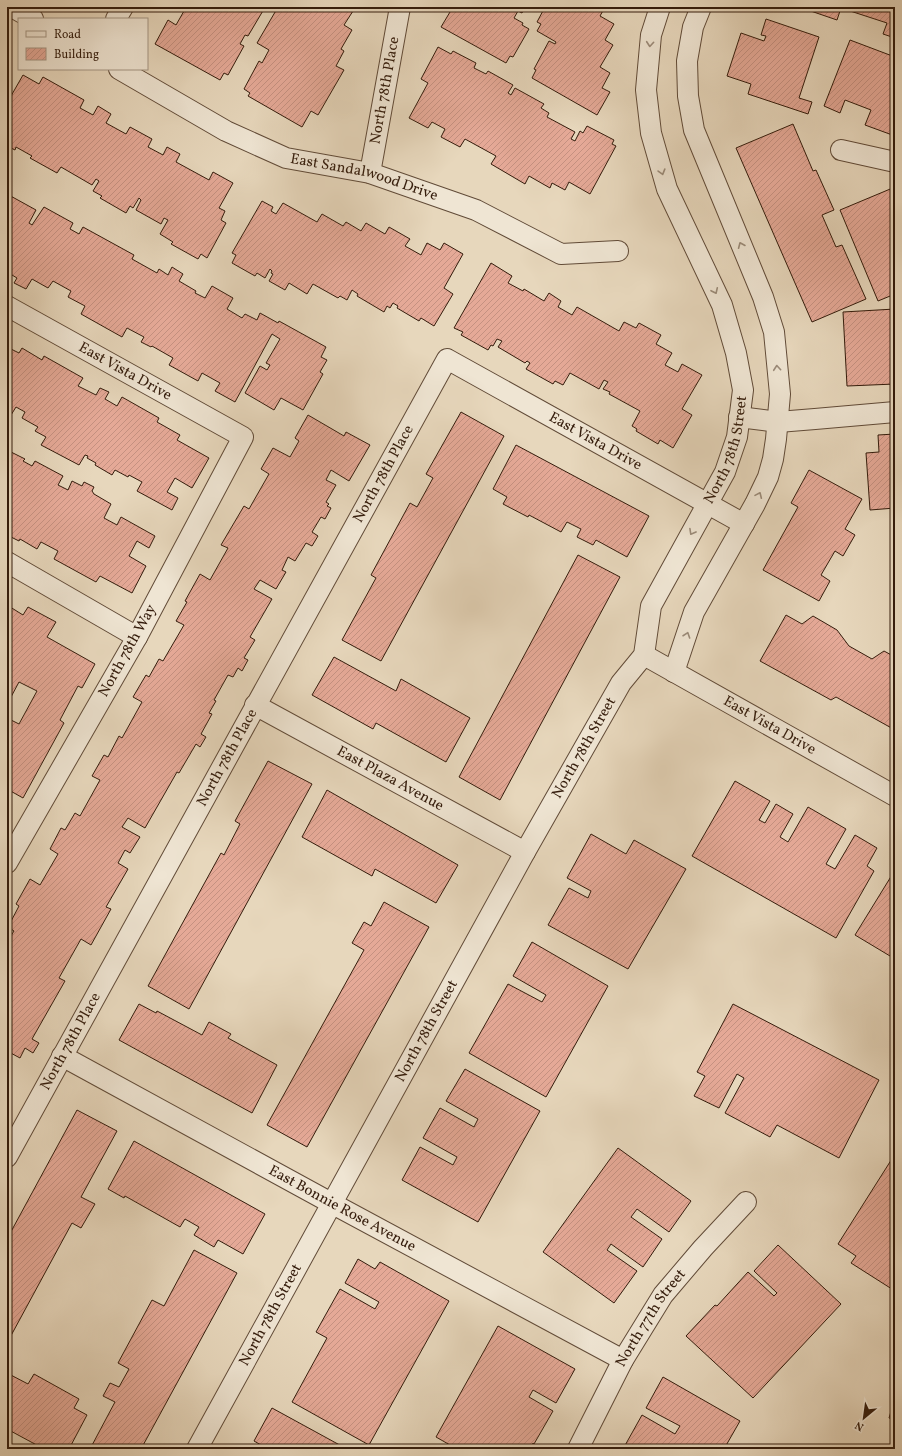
<svg xmlns="http://www.w3.org/2000/svg" width="902" height="1456" font-family="Vollkorn,serif">
<style>
.building{fill:url(#building-hatch);stroke:#341c0c}
.lines{fill:none;stroke-linecap:round;stroke-linejoin:round}
.street-casing{stroke:#614b38;stroke-width:22}
.street{stroke:#efe5d3;stroke-width:20}
.oneway{stroke:#9b8b79}
.labels{text-anchor:middle;dominant-baseline:central;stroke-width:3.5;stroke-linejoin:round;paint-order:stroke}
.street-label{font-size:15px;fill:#341c0c;stroke:#efe5d3}
</style>
<defs>
<pattern id="building-hatch" width="6" height="6" patternUnits="userSpaceOnUse"><rect width="6" height="6" fill="#e5a997"/><path d="M-1 1l2-2M0 6l6-6M5 7l2-2" fill="none" stroke="#c59181"/></pattern>
</defs>
<rect width="100%" height="100%" fill="#e7d7bc"/>
<filter id="stains"><feTurbulence type="fractalNoise" baseFrequency=".005" numOctaves="4"/><feColorMatrix values="0 0 0 0 .2 0 0 0 0 .09 0 0 0 0 .02 0 0 0 .5 -.17"/></filter>
<radialGradient id="worn" r=".72"><stop offset=".6" stop-color="#630" stop-opacity="0"/><stop offset="1" stop-color="#630" stop-opacity=".3"/></radialGradient>
<g class="building">
<polygon points="177,7 260,7 264,9 248,36 245,35 240,44 244,46 228,75 224,73 220,80 155,44 168,20 176,25 184,11"/>
<polygon points="278,7 349,7 348,9 353,11 344,25 352,30 341,49 344,51 336,66 344,70 318,115 311,111 302,127 248,96 250,93 244,89 259,61 262,63 269,50 257,43"/>
<polygon points="453,7 459,7 462,9 463,7 525,7 522,13 518,11 514,18 523,23 522,25 529,29 513,57 510,56 506,63 441,27"/>
<polygon points="545,7 605,7 600,16 614,24 605,40 613,45 600,67 610,73 602,88 610,92 597,115 532,78 536,70 534,69 549,41 555,44 556,42 537,31 541,24 537,22"/>
<polygon points="799,7 895,7 895,38 883,34 887,23 841,8 837,20"/>
<polygon points="766,19 819,37 799,98 812,102 808,114 748,94 751,84 727,76 741,33 764,41 766,36 761,35"/>
<polygon points="850,40 895,57 895,136 865,125 871,110 845,100 840,113 824,106"/>
<polygon points="438,47 451,54 453,51 476,63 474,68 486,74 488,71 513,85 508,93 511,95 515,88 544,104 541,108 549,113 547,117 575,132 571,139 575,141 580,131 583,133 587,126 614,140 612,144 616,146 590,194 569,182 565,190 552,183 550,188 529,176 525,184 491,164 496,156 465,139 460,147 441,137 445,129 432,122 428,128 409,118 428,83 421,79"/>
<polygon points="23,75 39,84 43,77 84,100 80,108 93,115 98,106 111,114 106,123 126,134 130,127 152,139 148,147 163,155 167,147 180,154 176,162 209,180 213,172 233,183 219,208 225,211 221,220 226,223 207,258 201,254 198,259 171,244 173,242 160,234 168,220 164,218 161,224 136,210 141,200 139,198 133,208 130,206 126,213 100,198 102,196 93,191 99,181 96,179 92,185 61,167 57,173 30,158 32,156 16,147 15,150 7,146 7,103"/>
<polygon points="793,124 813,171 816,170 834,210 822,215 836,247 842,245 866,299 812,322 736,148"/>
<polygon points="895,187 895,294 878,301 840,210"/>
<polygon points="7,194 36,210 29,223 32,225 44,207 73,223 70,229 79,234 83,227 134,255 132,259 157,273 159,269 168,275 172,267 183,274 179,281 196,291 195,293 205,298 212,286 233,298 227,309 242,318 245,314 257,320 260,313 278,323 279,321 326,347 321,357 327,360 320,372 323,374 303,410 281,398 274,410 245,393 260,366 267,370 270,365 266,363 280,339 272,334 235,402 215,391 220,383 202,373 198,381 169,365 173,358 152,346 151,347 141,342 144,337 127,328 122,337 81,314 85,306 68,297 71,291 53,281 48,288 32,279 26,289 14,283 17,278 7,272"/>
<polygon points="262,201 273,207 271,211 276,214 283,203 317,222 322,214 343,226 346,222 361,231 366,223 385,234 389,227 410,239 405,246 421,255 427,243 440,250 444,243 463,254 444,288 453,294 434,326 421,318 419,321 397,308 398,306 393,303 390,308 387,306 384,312 357,296 358,294 352,290 347,300 340,296 338,298 313,284 307,294 289,283 285,290 269,281 273,274 271,273 272,271 270,269 265,278 257,273 255,276 232,263 236,255 232,253"/>
<polygon points="491,263 512,276 508,283 523,291 524,289 544,301 549,293 561,301 558,307 572,315 577,307 619,331 624,322 636,328 639,323 661,335 656,344 672,353 665,365 678,372 682,364 702,375 682,409 692,415 673,448 660,440 658,444 636,431 637,429 632,426 640,411 609,394 610,392 603,389 608,382 604,380 599,389 570,373 563,385 555,381 553,384 526,369 530,363 527,361 525,363 498,347 502,341 497,339 493,346 491,345 488,350 461,335 463,332 454,328"/>
<polygon points="895,309 895,384 847,386 843,312"/>
<polygon points="7,347 19,353 22,348 42,360 44,356 83,378 78,386 96,395 100,388 109,392 105,399 117,406 122,397 159,418 157,422 180,435 177,440 209,458 192,488 175,478 167,492 178,498 172,510 137,491 142,482 129,475 128,477 115,470 112,475 95,465 96,463 87,458 88,456 85,455 79,465 41,445 46,437 35,431 38,427 22,418 25,412 16,407 11,415 7,413"/>
<polygon points="461,412 504,436 381,661 342,640 376,578 371,575 410,503 417,507 433,478 426,474"/>
<polygon points="308,415 344,436 346,432 370,445 349,481 331,470 326,480 336,485 326,502 329,504 327,506 331,508 325,519 321,517 312,532 318,536 312,546 306,543 295,561 288,557 282,570 286,572 276,589 260,580 254,589 272,599 250,637 255,640 244,658 248,660 242,671 238,668 233,677 228,675 214,700 216,701 209,713 212,714 201,734 206,737 200,747 196,744 179,773 177,772 145,828 128,818 122,827 140,837 130,853 125,850 118,863 128,869 106,907 111,909 91,945 81,939 59,978 65,981 32,1039 39,1043 33,1053 25,1048 20,1058 7,1051 7,942 14,931 8,927 19,906 16,904 30,879 40,885 58,854 50,849 61,828 65,830 75,813 80,816 100,780 92,776 104,755 108,757 119,736 122,738 142,702 133,697 146,675 149,677 159,659 163,661 184,625 176,621 187,602 185,601 200,574 210,580 228,548 221,545 244,506 249,509 269,474 261,469 273,448 290,457 299,441 295,438"/>
<polygon points="895,434 895,508 870,510 866,453 879,452 878,435"/>
<polygon points="516,445 649,516 627,557 596,540 593,545 577,537 581,529 567,522 561,532 529,515 528,517 503,504 507,497 493,489"/>
<polygon points="7,450 25,459 23,461 32,466 35,461 63,476 58,485 68,490 72,481 82,486 84,482 94,487 92,491 94,494 111,504 104,518 117,525 121,517 155,536 149,548 137,541 129,556 146,566 132,593 100,576 96,582 54,559 58,551 41,542 37,549 20,539 19,541 7,535"/>
<polygon points="809,470 862,499 845,529 855,535 843,556 835,551 821,575 830,581 819,601 763,570 798,507 791,503"/>
<polygon points="578,555 620,577 500,800 459,777"/>
<polygon points="7,605 23,615 28,607 56,622 47,637 95,664 82,688 78,686 60,720 64,723 23,798 7,789 7,718 19,724 37,691 19,682 11,697 7,695"/>
<polygon points="786,615 802,624 813,616 837,630 849,646 872,659 884,651 895,657 895,730 836,697 831,700 760,661"/>
<polygon points="334,657 396,691 401,679 470,718 446,762 376,723 373,729 312,695"/>
<polygon points="268,761 312,784 189,1009 148,986 221,853 224,855 240,824 235,821"/>
<polygon points="735,781 770,801 759,820 765,823 776,804 793,814 780,837 788,842 808,807 846,829 826,864 835,869 855,835 877,848 867,866 874,871 836,938 692,856"/>
<polygon points="327,790 458,865 436,903 375,869 372,876 302,837"/>
<polygon points="591,834 626,854 634,840 686,869 628,969 548,925 569,888 588,898 591,891 567,878"/>
<polygon points="895,870 895,959 855,935"/>
<polygon points="384,902 429,927 307,1147 267,1125 364,950 352,943 364,922 371,926"/>
<polygon points="532,942 608,986 546,1097 469,1053 508,984 542,1002 546,995 513,976"/>
<polygon points="139,1004 156,1013 157,1011 202,1035 209,1022 231,1034 228,1038 277,1065 252,1113 119,1040"/>
<polygon points="733,1004 879,1080 839,1158 777,1125 770,1137 725,1113 744,1078 737,1074 719,1108 694,1096 705,1076 697,1072"/>
<polygon points="465,1069 540,1111 478,1222 402,1180 420,1147 453,1165 457,1157 423,1138 440,1108 474,1127 478,1119 446,1101"/>
<polygon points="77,1110 117,1131 81,1197 95,1204 81,1228 72,1223 7,1343 7,1239"/>
<polygon points="134,1141 265,1214 243,1254 218,1240 214,1247 194,1235 199,1227 185,1219 180,1227 125,1196 124,1198 108,1189"/>
<polygon points="618,1148 691,1201 669,1232 637,1209 631,1217 662,1239 643,1267 611,1244 607,1250 637,1271 614,1303 543,1252"/>
<polygon points="895,1154 895,1291 851,1263 856,1256 838,1244"/>
<polygon points="778,1245 841,1304 753,1398 686,1336 715,1305 717,1306 748,1272 774,1296 777,1293 754,1271"/>
<polygon points="194,1250 237,1273 141,1449 90,1449 115,1402 103,1396 110,1383 119,1387 129,1369 118,1363 152,1300 164,1306"/>
<polygon points="358,1259 375,1269 380,1262 449,1301 369,1445 292,1402 327,1338 316,1332 340,1289 375,1309 379,1302 345,1283"/>
<polygon points="498,1326 575,1369 556,1403 533,1390 529,1397 553,1411 534,1444 533,1443 530,1449 457,1449 436,1437"/>
<polygon points="7,1373 28,1384 34,1374 79,1399 74,1408 87,1415 69,1449 44,1449 7,1429"/>
<polygon points="663,1377 740,1421 724,1449 623,1449 642,1415 675,1434 680,1426 646,1408"/>
<polygon points="895,1398 895,1420 889,1418"/>
<polygon points="272,1408 347,1449 268,1449 254,1441"/>
</g>
<g class="lines">
<g class="street-casing">
<g id="street">
<polyline points="12,7 33,19"/>
<polyline points="116,19 123,7"/>
<path id="s1" d="M119,69L226,131L286,158L370,173L476,210L561,254L618,251"/>
<polyline points="841,150 895,162"/>
<path id="s2" d="M370,173L400,7"/>
<path id="s3" d="M7,306L243,437L137,637L7,863"/>
<polyline points="739,417 778,422 815,419 895,412"/>
<polyline points="7,562 137,637"/>
<path id="s4" d="M644,655L895,796"/>
<polyline points="674,672 694,612 755,504 768,477 773,459 776,439 780,394 774,332 763,297 694,130 688,96 687,61 693,27 701,7"/>
<path id="s5" d="M255,705L525,852"/>
<path id="s6" d="M62,1056L333,1204L623,1360"/>
<path id="s7" d="M7,1157L447,359L744,524"/>
<path id="s8" d="M197,1449L525,852L621,683L644,655L651,606L725,472L737,437L743,390L736,353L722,305L667,189L651,133L646,90L651,35L660,7"/>
<path id="s9" d="M578,1449L623,1360L663,1295L703,1248L746,1202"/>
</g>
</g>
<use href="#street" class="street"/>
</g>
<defs><path id="oneway-chevron" d="M-2-3.5L2.5 0L-2 3.5" fill="none" stroke-width="1.6" stroke-linecap="round" stroke-linejoin="round"/></defs>
<g class="oneway">
<use href="#oneway-chevron" transform="translate(650 44) rotate(95)"/>
<use href="#oneway-chevron" transform="translate(662 172) rotate(74)"/>
<use href="#oneway-chevron" transform="translate(741 245) rotate(-113)"/>
<use href="#oneway-chevron" transform="translate(715 291) rotate(65)"/>
<use href="#oneway-chevron" transform="translate(777 368) rotate(-95)"/>
<use href="#oneway-chevron" transform="translate(759 495) rotate(-66)"/>
<use href="#oneway-chevron" transform="translate(692 532) rotate(119)"/>
<use href="#oneway-chevron" transform="translate(687 635) rotate(-71)"/>
</g>
<g class="labels">
<g class="street-label">
<text stroke="none"><textPath href="#s2" startOffset="84">North 78th Place</textPath></text>
<text stroke="none"><textPath href="#s1" startOffset="270">East Sandalwood Drive</textPath></text>
<text stroke="none"><textPath href="#s3" startOffset="135">East Vista Drive</textPath></text>
<text stroke="none"><textPath href="#s7" startOffset="1081">East Vista Drive</textPath></text>
<text stroke="none"><textPath href="#s8" startOffset="1136">North 78th Street</textPath></text>
<text stroke="none"><textPath href="#s7" startOffset="780">North 78th Place</textPath></text>
<text transform="translate(128 651) rotate(-61)">North 78th Way</text>
<text stroke="none"><textPath href="#s4" startOffset="144">East Vista Drive</textPath></text>
<text stroke="none"><textPath href="#s8" startOffset="801">North 78th Street</textPath></text>
<text stroke="none"><textPath href="#s7" startOffset="456">North 78th Place</textPath></text>
<text stroke="none"><textPath href="#s5" startOffset="154">East Plaza Avenue</textPath></text>
<text stroke="none"><textPath href="#s8" startOffset="477">North 78th Street</textPath></text>
<text stroke="none"><textPath href="#s7" startOffset="132">North 78th Place</textPath></text>
<text stroke="none"><textPath href="#s6" startOffset="319">East Bonnie Rose Avenue</textPath></text>
<text stroke="none"><textPath href="#s8" startOffset="153">North 78th Street</textPath></text>
<text stroke="none"><textPath href="#s9" startOffset="150">North 77th Street</textPath></text>
</g>
</g>
<rect width="902" height="1456" fill="none" stroke="#e7d7bc" stroke-width="24"/>
<rect x="8" y="8" width="886" height="1440" fill="none" stroke="#341c0c" stroke-width="2"/>
<rect x="12" y="12" width="878" height="1432" fill="none" stroke="#341c0c"/>
<rect x="18" y="18" width="130" height="52" fill="#efe5d3" stroke="#a49583"/>
<rect x="26" y="31" width="20" height="6" fill="#efe5d3" stroke="#a49583"/>
<text x="54" y="38" font-size="12" fill="#341c0c">Road</text>
<rect x="26" y="48" width="20" height="12" fill="url(#building-hatch)" stroke="#a49583"/>
<text x="54" y="58" font-size="12" fill="#341c0c">Building</text>
<g transform="translate(864 1418) rotate(209)" stroke="#efe5d3" stroke-width="3" paint-order="stroke">
<path d="M0-3L7 15L0 10L-7 15Z" fill="#341c0c"/>
<text y="-6" font-size="11" font-weight="bold" text-anchor="middle" fill="#341c0c">N</text>
</g>
<rect width="100%" height="100%" filter="url(#stains)"/>
<rect width="100%" height="100%" fill="url(#worn)"/>
</svg>
